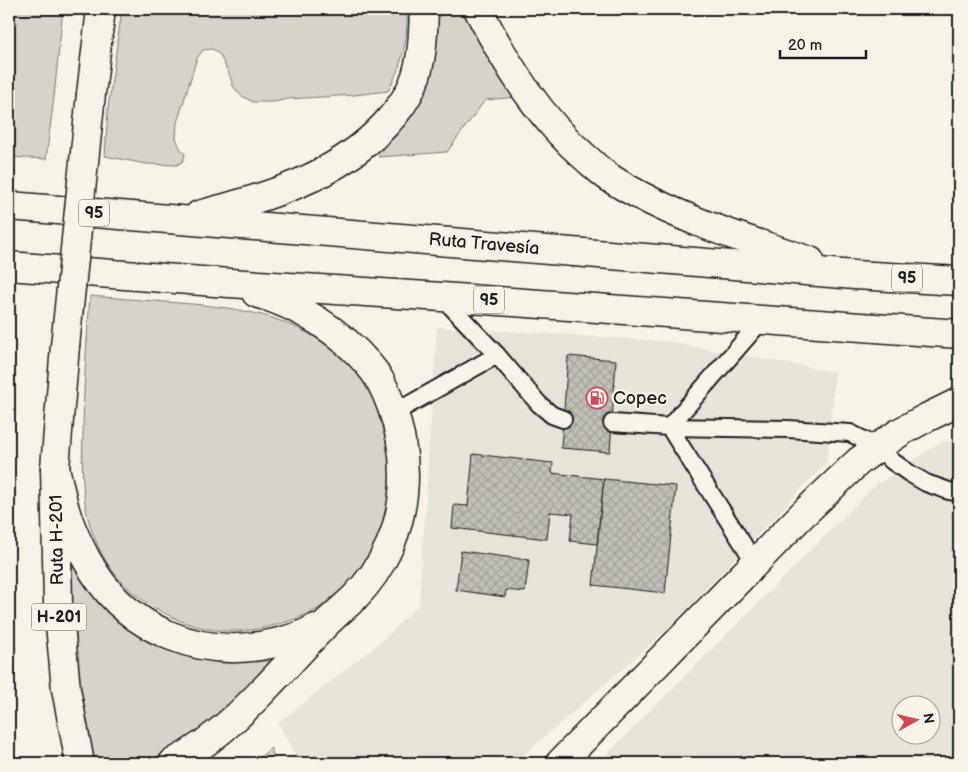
<svg xmlns="http://www.w3.org/2000/svg" width="968" height="772" font-family="'Balsamiq Sans',sans-serif">
<style>
.built{fill:#e6e3d9;fill-rule:evenodd}
.grass{fill:#d7d3cb;stroke:#7a7874}
.forest{fill:url(#forest-crowns);stroke:#7a7874}
.building{fill:url(#building-cross-hatch);stroke:#1c1c1c}
.lines{fill:none;stroke-linecap:round;stroke-linejoin:round}
.lane-casing{stroke:#1c1c1c;stroke-width:20}
.primary-casing{stroke:#1c1c1c;stroke-width:31}
.highway-casing{stroke:#1c1c1c;stroke-width:31}
.lane{stroke:#f7f3e8;stroke-width:16}
.primary{stroke:#f7f3e8;stroke-width:28}
.highway{stroke:#f7f3e8;stroke-width:28}
.primary-bridge-casing{stroke:#1c1c1c;stroke-width:31;stroke-linecap:butt}
.primary-bridge{stroke:#f7f3e8;stroke-width:28}
.labels{text-anchor:middle;dominant-baseline:central;stroke-width:4.5;stroke-linejoin:round;paint-order:stroke}
.shield{fill:#f7f3e8;stroke:#5e5c59;stroke-width:1}
.shield-label{font-size:16px;font-weight:bold;fill:#1c1c1c}
.street-label{font-size:18px;fill:#1c1c1c;stroke:#f7f3e8}
.poi-label{font-size:18px;fill:#1c1c1c;stroke:#f7f3e8;text-anchor:start}
</style>
<defs>
<pattern id="forest-crowns" width="20" height="18" patternUnits="userSpaceOnUse" patternTransform="scale(1.25)"><rect width="20" height="18" fill="#d7d3cb"/><path d="M2 6a3 3 0 1 1 6 0M12 15a3 3 0 1 1 6 0" fill="none" stroke="#b8b5ae"/></pattern>
<pattern id="building-cross-hatch" width="8" height="8" patternUnits="userSpaceOnUse" patternTransform="scale(1.25)"><rect width="8" height="8" fill="#c0beb5"/><path d="M0 0l8 8M0 8l8-8" fill="none" stroke="#a4a39b"/></pattern>
</defs>
<rect width="100%" height="100%" fill="#f7f3e8"/>
<filter id="ink" filterUnits="userSpaceOnUse"><feTurbulence type="fractalNoise" baseFrequency=".02" numOctaves="2"/><feDisplacementMap in="SourceGraphic" scale="10" xChannelSelector="R" yChannelSelector="G"/><feConvolveMatrix kernelMatrix="1 2 1 2 8 2 1 2 1" color-interpolation-filters="sRGB"/></filter>
<g filter="url(#ink)">
<g class="built">
<polygon points="437,327 664,341 835,372 827,462 671,626 515,763 299,763 278,723 387,637 419,604"/>
<path d="M942,441L959,442V763H598L876,485ZM900,704H930V734H900Z"/>
</g>
<g class="grass">
<polygon points="9,9 63,9 54,97 46,159 9,157"/>
<path d="M122,9H407C408,40 403,63 388,91L354,95L288,99L274,102H253L240,95L233,86L230,76L220,55L213,49L203,50L197,58L177,123L176,138L180,148L185,154L183,161L177,165L146,164L105,156L108,109Z"/>
<polygon points="435,9 463,9 488,51 517,97 485,100 447,152 378,157 411,114"/>
<path d="M90,296C124,299 158,301 192,304C224,307 256,311 286,323C328,340 363,369 380,412C384,422 385,433 387,443C389,452 392,461 392,469C392,499 383,531 368,556C354,579 336,600 312,612C299,618 285,623 271,626C236,635 200,632 168,615C128,595 103,568 90,525C81,496 82,465 83,435C83,389 87,342 90,296Z"/>
<polygon points="66,545 169,649 184,655 206,660 273,661 274,664 207,726 164,754 142,763 92,763 75,673"/>
</g>
<polygon class="forest" points="271,748 275,763 253,763"/>
<g class="building">
<polygon points="568,356 616,360 610,452 561,448"/>
<polygon points="473,454 553,463 552,473 604,479 597,544 570,541 573,514 550,512 547,539 452,528 454,505 468,506"/>
<polygon points="604,479 676,486 665,593 593,585"/>
<polygon points="461,551 529,560 525,592 506,590 505,597 456,590"/>
</g>
<g class="lines">
<g class="lane-casing">
<g id="lane">
<polyline points="442,297 497,355 539,404 552,415 563,419"/>
<polyline points="394,413 497,355"/>
<polyline points="612,423 669,427 788,429 850,433 878,447 892,461 909,473 926,483 949,491 959,493"/>
<polyline points="669,427 755,563"/>
<polyline points="669,427 762,320"/>
</g>
</g>
<g class="primary-casing">
<g id="primary">
<polyline points="91,94 101,9"/>
<polyline points="65,346 55,468 58,603 66,689 80,763"/>
</g>
</g>
<g class="highway-casing">
<g id="highway">
<path d="M478,9C506,64 539,118 587,159C594,165 602,173 610,178C669,216 744,239 810,261"/>
<polyline points="9,206 855,275 959,281"/>
<path d="M199,215C269,196 334,179 385,125C396,113 407,99 413,84C423,60 423,34 424,9"/>
<polyline points="9,266 215,282 442,297 959,334"/>
<path d="M55,468C59,484 62,501 67,516C74,535 83,555 94,572C131,631 202,659 270,644C286,641 302,636 316,628"/>
<path d="M173,763C230,733 272,680 316,634C321,629 326,623 332,618C339,611 347,605 354,598C369,583 381,565 390,545C409,500 408,450 391,405C386,391 379,376 369,365C340,331 299,305 256,293"/>
<polyline points="560,763 802,515 859,461 878,447 902,431 924,419 959,402"/>
</g>
</g>
<use href="#lane" class="lane"/>
<use href="#primary" class="primary"/>
<use href="#highway" class="highway"/>
<g class="primary-bridge-casing">
<polyline id="primary-bridge" points="65,346 91,94"/>
</g>
<use href="#primary-bridge" class="primary-bridge"/>
</g>
</g>
<defs>
<g id="fuel-ring" transform="scale(1.125)"><circle r="9.5" fill="#f7f3e8" stroke="#d1495b" stroke-width="1.5"/><path d="M-5.5-6h7V0h2V4h1.3V-2.5L3-4.5l.8-.8L6-3V5H2.5V1h-1V6h-7ZM-4.2-4.7v3.2H.2V-4.7Z" fill="#d1495b"/></g>
</defs>
<g fill-rule="evenodd">
<use href="#fuel-ring" x="597" y="398"/>
</g>
<g class="labels">
<g class="shield">
<rect x="79" y="199.5" width="30" height="27" rx="4"/>
<rect x="892" y="264.5" width="30" height="27" rx="4"/>
<rect x="474" y="286.5" width="30" height="27" rx="4"/>
<rect x="31.5" y="603.5" width="55" height="27" rx="4"/>
</g>
<g class="shield-label">
<text x="94" y="213">95</text>
<text x="907" y="278">95</text>
<text x="489" y="300">95</text>
<text x="59" y="617">H-201</text>
</g>
<g class="street-label">
<text transform="translate(484 244) rotate(5)">Ruta Travesía</text>
<text transform="translate(57 540) rotate(-91)">Ruta H-201</text>
</g>
<g class="poi-label">
<text x="613" y="398">Copec</text>
</g>
</g>
<rect width="968" height="772" fill="none" stroke="#f7f3e8" stroke-width="30"/>
<rect x="15" y="15" width="938" height="742" fill="none" stroke="#1c1c1c" stroke-width="2" filter="url(#ink)"/>
<g transform="translate(916 720) rotate(82)"><circle r="24" fill="#f7f3e8" stroke="#9f9d96"/>
<path d="M0-4L9 19L0 12L-9 19Z" fill="#d1495b"/>
<text y="-8" font-size="14" font-weight="bold" text-anchor="middle" fill="#1c1c1c">N</text>
</g>
<path d="M780 50v8h86v-8" fill="none" stroke="#1c1c1c" stroke-width="2.5"/>
<text x="788" y="50" font-size="15" fill="#1c1c1c" stroke="#f7f3e8" stroke-width="4" paint-order="stroke">20 m</text>
</svg>
